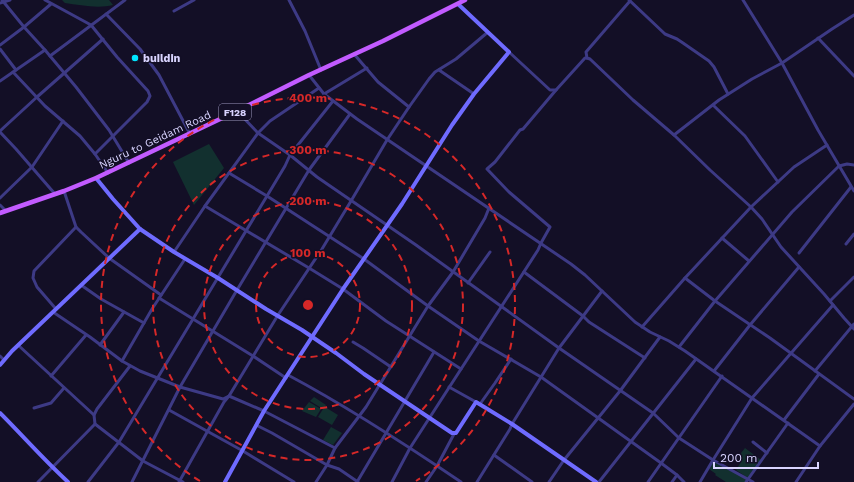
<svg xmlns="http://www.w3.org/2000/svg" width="854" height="482" font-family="'Work Sans',sans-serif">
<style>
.green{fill:#12302f}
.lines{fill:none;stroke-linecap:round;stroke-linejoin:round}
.street{stroke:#3d3a85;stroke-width:3}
.secondary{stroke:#6f6bff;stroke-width:4}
.primary{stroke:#c25bff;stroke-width:4.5}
.ring{fill:none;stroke:#d62828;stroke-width:2;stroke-dasharray:7 5}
.poi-dot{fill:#00e5ff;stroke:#130f26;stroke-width:1.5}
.labels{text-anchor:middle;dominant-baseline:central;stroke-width:3;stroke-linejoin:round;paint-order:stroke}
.shield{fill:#130f26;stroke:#9e99be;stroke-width:1}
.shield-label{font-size:10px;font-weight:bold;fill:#d9d4ff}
.poi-label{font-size:11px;font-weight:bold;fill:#d9d4ff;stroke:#130f26;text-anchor:start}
.street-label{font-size:11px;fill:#d9d4ff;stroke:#130f26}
.centre{fill:#d62828;stroke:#130f26;stroke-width:2}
.ring-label{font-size:12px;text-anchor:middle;font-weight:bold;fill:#d62828;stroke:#130f26;stroke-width:3;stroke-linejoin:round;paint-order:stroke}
</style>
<rect width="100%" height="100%" fill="#130f26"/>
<g class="green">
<path d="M62,0H109L113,5C98,9 80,5 65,3Z"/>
<polygon points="209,144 224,168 194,205 173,162"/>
<polygon points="314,397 326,405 325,407 338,415 332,425 318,417 323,409 310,401"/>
<polygon points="309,402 321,409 316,417 302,411"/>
<polygon points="331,427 342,433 333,445 323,440"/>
<polygon points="745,448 761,460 748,478 736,470 741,462 741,453"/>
<polygon points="714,461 747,479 745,482 726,482 715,475 716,474 709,469"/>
</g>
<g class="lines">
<g class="street">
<polyline points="2,0 24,27 45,50 76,87 109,130 129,163"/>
<polyline points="45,0 91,25 117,57 148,91 150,96 147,102 95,154"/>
<polyline points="289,0 305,31 321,70"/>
<polyline points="629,0 665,34 677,39 683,43 709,61 714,67 728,94"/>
<polyline points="743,0 782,63 818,130 854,191"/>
<polyline points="630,1 586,52 587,58 590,59 633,100 674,135 710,170 751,207 762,219 781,247 824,294 844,318 854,329"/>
<polyline points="0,3 10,0"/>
<polyline points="174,11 194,0"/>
<polyline points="106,14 140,49 159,75 190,134"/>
<polyline points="818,38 854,76"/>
<polyline points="0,45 24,27 51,4"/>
<polyline points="0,49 16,70"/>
<polyline points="509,52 550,90 556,90 585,58 587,58"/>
<polyline points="354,54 378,82 409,107"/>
<polyline points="50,56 125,0"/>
<polyline points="439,70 474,94"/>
<polyline points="13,72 45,106 80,136 95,154 108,173"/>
<polyline points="309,75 324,94 357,119 571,264 585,275 635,322 650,332 669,341 685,351 820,446"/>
<polyline points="0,81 45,50"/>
<polyline points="324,94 367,68"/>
<polyline points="713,105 745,136 778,182"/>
<polyline points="237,111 258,133 290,155 317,177 416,245 559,348 653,413 679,438 713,460 753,482"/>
<polyline points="0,131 37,97 103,39"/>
<polyline points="0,132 16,149 55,194"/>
<polyline points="674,135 719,100 752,79 782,63 832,29 854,15"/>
<polyline points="229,173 267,196 364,259 428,306 479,341 541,377 661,463 677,475 684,482"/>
<polyline points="64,191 76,227 81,232 109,258 161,295"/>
<polyline points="0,198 32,167 63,121"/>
<polyline points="0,205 6,211"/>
<polyline points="205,206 309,268 343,289 386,321 461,369"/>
<polyline points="722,238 749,261"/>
<polyline points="846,244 854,234"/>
<polyline points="174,252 205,206 258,133 270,121 319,88"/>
<polyline points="799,253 851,187"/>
<polyline points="524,272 583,316 589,322 645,358"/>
<polyline points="685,278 715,301 770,338 854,399"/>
<polyline points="468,283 490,252"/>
<polyline points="81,285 101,299 144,323"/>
<polyline points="159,298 253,356 286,378"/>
<polyline points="830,301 854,277"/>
<polyline points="56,309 37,287 33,278 34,271 76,227"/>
<polyline points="53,312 90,337 122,361 140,371 180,387 223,399 229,396 264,411 335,448"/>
<polyline points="642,327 685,278 751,207 794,167 827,145"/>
<polyline points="353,342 363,348 391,367"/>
<polyline points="18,345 94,415"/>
<polyline points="100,345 124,312"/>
<polyline points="679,347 715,301 792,212 839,166 847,164 854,165"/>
<polyline points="0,356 4,360"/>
<polyline points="122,361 152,309 185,259"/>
<polyline points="714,371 750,325 799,267"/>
<polyline points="815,371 854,324"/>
<path d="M288,375C348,407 405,444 461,482"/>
<polyline points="51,376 86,335"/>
<polyline points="449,387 476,402"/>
<polyline points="480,404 495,383 511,359"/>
<polyline points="34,408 51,403 64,388"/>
<polyline points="169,410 243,451 294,482"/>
<polyline points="784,420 819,374"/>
<polyline points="95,424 143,461 183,482"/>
<polyline points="256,425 272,433 327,465 339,469 358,482"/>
<polyline points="753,442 767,453"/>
<polyline points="494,455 532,482"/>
<polyline points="38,482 95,424 94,415 97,409 130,366"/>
<polyline points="88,482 119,442 267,196 285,166 290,155 333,101"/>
<polyline points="132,482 180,387 237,290 309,170 350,114"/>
<polyline points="179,482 224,402 229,396 278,315 322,249 351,201 387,140 409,107 429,79 435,72 456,59 488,32"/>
<polyline points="316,482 327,465 335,448 366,407 428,306 453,272 485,218 489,208"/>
<polyline points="357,482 434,352"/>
<polyline points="392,482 410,448 538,250 541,243 550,227 509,192 487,169 495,162 520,130 523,129 556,90"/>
<polyline points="426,482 437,466 454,434"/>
<polyline points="477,482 510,429 512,424 559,348 602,291"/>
<polyline points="549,482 564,460 620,391 660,337"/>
<polyline points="599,482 696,359"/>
<polyline points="648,482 722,376"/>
<polyline points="672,482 677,475"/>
<polyline points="700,482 713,460 752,398 833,305"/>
<polyline points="746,482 788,423"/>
<polyline points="796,482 820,446 854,404"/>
</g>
<g class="secondary">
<polyline points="96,178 113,199 140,229 174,252 218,278 266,309 302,330 336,353 364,374 452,433 456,433 476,402 512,424 596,482"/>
<polyline points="0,365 12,351 140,229"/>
<path d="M0,413C23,436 44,460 68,482"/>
<polyline points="225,482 264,411 343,289 402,204 452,125 474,94 509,52 458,4"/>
</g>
<polyline class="primary" points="0,213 64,191 96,178 237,111 309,75 383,41 465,0"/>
</g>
<g class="ring">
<circle cx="308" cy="305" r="52"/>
<circle cx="308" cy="305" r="104"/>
<circle cx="308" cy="305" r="155"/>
<path d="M200 481A207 207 0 1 1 416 481"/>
</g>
<circle class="poi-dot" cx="135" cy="58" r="4"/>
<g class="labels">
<rect class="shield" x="219" y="104" width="32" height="16" rx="3"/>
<g class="shield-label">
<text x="235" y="112">F128</text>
</g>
<g class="poi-label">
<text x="143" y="58">buildin</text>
</g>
<g class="street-label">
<text transform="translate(155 140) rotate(-25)">Nguru to Geidam Road</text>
</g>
</g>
<circle cx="308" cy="305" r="6" class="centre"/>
<g class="ring-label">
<text x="308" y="102">400 m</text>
<text x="308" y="154">300 m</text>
<text x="308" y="205">200 m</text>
<text x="308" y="257">100 m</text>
</g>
<path d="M714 462v6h104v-6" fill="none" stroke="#d9d4ff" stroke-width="2"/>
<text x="720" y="462" font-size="12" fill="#d9d4ff" stroke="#130f26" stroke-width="3" paint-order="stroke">200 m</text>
</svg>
